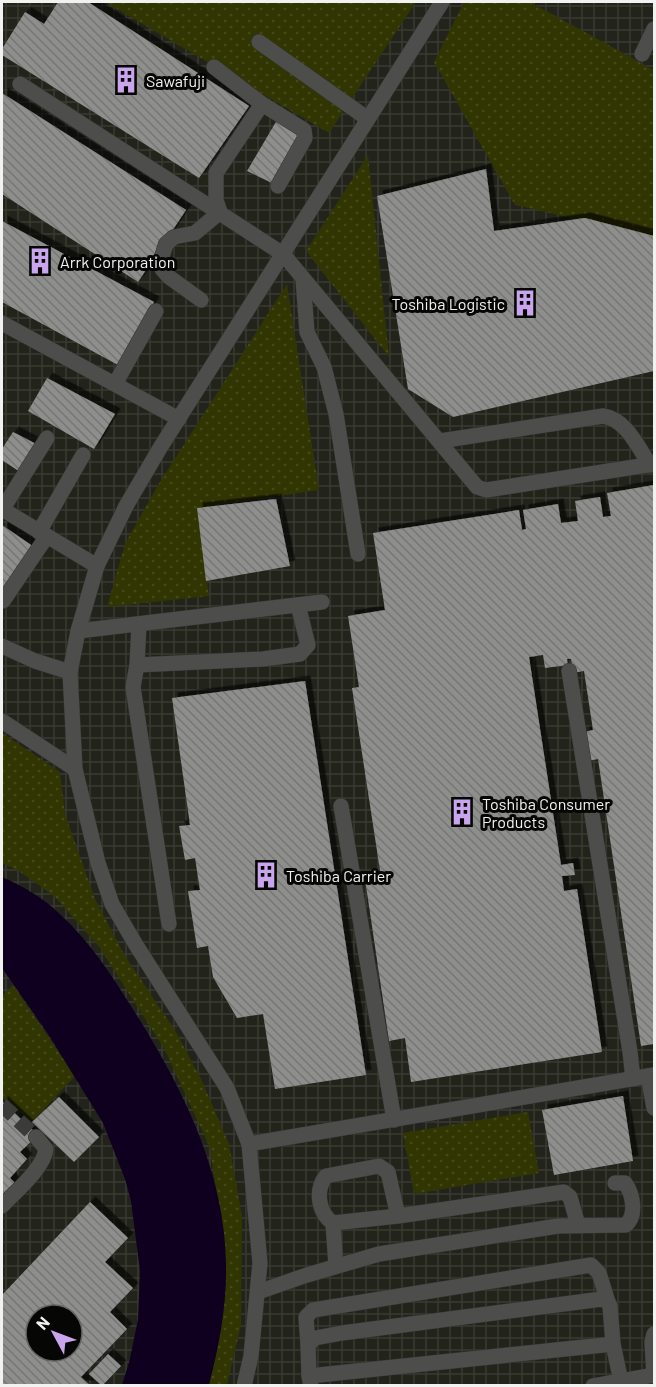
<svg xmlns="http://www.w3.org/2000/svg" width="656" height="1387" font-family="Barlow,sans-serif">
<style>
.industrial{fill:url(#industrial-grid);fill-rule:evenodd}
.green{fill:url(#green-dots)}
.water{fill:#10001f}
.building{fill:url(#building-back-hatch);fill-rule:evenodd;filter:url(#shadow)}
.lines{fill:none;stroke-linecap:round;stroke-linejoin:round}
.minor-tunnel{stroke:#3b3b39;stroke-width:15;stroke-dasharray:15 8;stroke-linecap:butt}
.minor-casing{stroke:#353534;stroke-width:16}
.minor{stroke:#4d4d4b;stroke-width:15}
.labels{text-anchor:middle;dominant-baseline:central;stroke-width:6;stroke-linejoin:round;paint-order:stroke}
.poi-label{font-size:16px;fill:#f2f2f1;stroke:#060605;text-anchor:start}
</style>
<defs>
<pattern id="industrial-grid" width="8" height="8" patternUnits="userSpaceOnUse" patternTransform="scale(1.5)"><rect width="8" height="8" fill="#22231b"/><path d="M0 4h8M4 0v8" fill="none" stroke="#383931"/></pattern>
<pattern id="green-dots" width="8" height="8" patternUnits="userSpaceOnUse" patternTransform="scale(1.5)"><rect width="8" height="8" fill="#313501"/><path d="M2 2h.1M6 6h.1" fill="none" stroke="#45491a" stroke-width="1.8" stroke-linecap="round"/></pattern>
<pattern id="building-back-hatch" width="6" height="6" patternUnits="userSpaceOnUse" patternTransform="scale(1.5)"><rect width="6" height="6" fill="#8e8f8c"/><path d="M-1 5l2 2M0 0l6 6M5-1l2 2" fill="none" stroke="#767674"/></pattern>
<filter id="shadow"><feDropShadow dx="5.5" dy="-5.5" stdDeviation="0" flood-color="#0009"/></filter>
</defs>
<rect width="100%" height="100%" fill="#1b1b19"/>
<path class="industrial" d="M2,2H654V1385L2,1386ZM36,1315H72V1351H36Z"/>
<g class="green">
<polygon points="105,2 416,2 329,133"/>
<polygon points="464,2 530,2 654,70 654,237 515,205 434,62"/>
<polygon points="368,155 389,357 306,251"/>
<polygon points="287,284 319,490 197,508 209,596 107,607 125,544 158,485"/>
<polygon points="2,733 60,772 65,814 95,899 125,956 176,1032 202,1081 229,1144 242,1216 241,1325 227,1385 207,1385 226,1258 210,1148 165,1050 100,948 55,897 19,871 2,863"/>
<polygon points="13,985 75,1076 32,1122 2,1096 2,996"/>
<polygon points="528,1112 539,1173 414,1194 403,1133"/>
</g>
<path class="water" d="M2,877C20,885 37,894 52,907C84,934 107,968 129,1003C179,1081 225,1169 226,1264C227,1305 219,1346 209,1385H122L130,1359L138,1319L140,1271L131,1201L125,1179L103,1123L48,1034L2,968Z"/>
<g class="building">
<polygon points="58,2 88,2 249,106 199,178 2,55 2,49 25,12 44,24"/>
<polygon points="2,93 186,210 138,282 2,194"/>
<polygon points="280,115 305,138 278,186 247,171"/>
<polygon points="486,169 494,231 585,218 654,236 654,371 453,417 408,389 377,196"/>
<polygon points="2,221 154,302 118,365 2,302"/>
<polygon points="47,378 115,414 94,449 28,411"/>
<polygon points="13,432 42,447 20,472 2,460 2,449"/>
<polygon points="654,485 654,1044 641,1046 598,759 588,761 584,732 593,730 584,671 573,673 571,659 567,659 568,665 545,668 543,655 529,657 561,865 573,863 575,875 562,876 564,891 577,889 602,1052 411,1082 405,1038 389,1041 365,879 381,877 352,688 359,687 348,616 385,610 373,533 519,510 522,530 526,529 523,510 558,504 561,523 578,521 575,501 600,497 603,517 611,516 607,493"/>
<polygon points="276,499 290,566 206,581 197,508"/>
<polygon points="2,525 34,547 2,594"/>
<polygon points="305,681 366,1075 275,1089 263,1014 237,1018 213,977 208,946 197,948 188,891 200,890 195,858 185,860 179,826 190,825 172,698"/>
<polygon points="623,1096 633,1161 554,1175 542,1110"/>
<polygon points="59,1097 99,1137 74,1162 32,1122"/>
<polygon points="2,1101 38,1135 20,1152 27,1159 10,1178 15,1183 2,1197"/>
<path d="M90,1202L128,1238L105,1262L133,1288L110,1312L127,1329L81,1377L91,1386H2V1295ZM36,1315H72V1351H36Z"/>
<polygon points="108,1354 121,1366 102,1386 89,1374"/>
</g>
<g class="lines">
<polyline class="minor-tunnel" points="2,1105 36,1137"/>
<g class="minor-casing">
<g id="minor">
<polyline points="259,42 368,119"/>
<polyline points="642,54 654,29"/>
<polyline points="20,84 283,254 477,487 486,490 654,464"/>
<polyline points="262,104 304,130 305,138 278,186"/>
<polyline points="303,279 307,332 324,367 336,414 358,554"/>
<polyline points="201,300 169,277 162,269 161,260 166,244 174,237 195,233 220,212 216,200 216,173 262,104 214,67"/>
<polyline points="2,323 179,419"/>
<polyline points="115,384 156,311"/>
<path d="M440,441L603,416C626,419 638,447 650,465"/>
<polyline points="2,509 97,566"/>
<polyline points="2,510 47,438"/>
<polyline points="39,532 83,455"/>
<polyline points="3,601 47,536"/>
<polyline points="139,624 137,665 133,687 169,924"/>
<polyline points="78,631 322,602"/>
<polyline points="2,646 35,661 70,672"/>
<polyline points="137,665 263,659 300,654 308,645 298,605"/>
<polyline points="569,671 630,1052 633,1079"/>
<polyline points="2,721 75,769"/>
<polyline points="341,806 394,1120"/>
<polyline points="654,1075 648,1076 654,1108"/>
<polyline points="249,1144 648,1076"/>
<path d="M2,1206C15,1192 44,1168 46,1149L36,1137"/>
<path d="M398,1216L388,1172L379,1166L326,1176C315,1190 318,1213 333,1223L398,1216L564,1192L570,1197L578,1225"/>
<polyline points="333,1223 336,1266"/>
<path d="M258,1292L307,1275L379,1254L558,1226L626,1225C637,1215 633,1194 625,1183H615"/>
<polyline points="654,1334 652,1342 654,1376"/>
<polyline points="308,1345 306,1317 313,1310 591,1265 599,1273 608,1302"/>
<polyline points="309,1376 308,1345 315,1338 342,1333 602,1299 608,1302 610,1306 613,1344 622,1386"/>
<polyline points="244,1386 251,1356 260,1263 249,1144 227,1088 136,945 112,904 98,863 75,769 70,672 78,631 97,566 126,506 160,448 442,2"/>
<polyline points="311,1386 309,1376 613,1344"/>
<polyline points="593,1386 654,1375"/>
</g>
</g>
<use href="#minor" class="minor"/>
</g>
<defs>
<g id="building-bare" transform="scale(2.07)"><path d="M-4-6H4V6H1V3H-1V6H-4ZM-2.5-4.3h1.7v1.8h-1.7ZM.8-4.3h1.7v1.8H.8ZM-2.5-1h1.7V.8h-1.7ZM.8-1h1.7V.8H.8Z" fill="#c9a5ee" stroke="#060605" stroke-width="2.5" paint-order="stroke"/></g>
</defs>
<g fill-rule="evenodd">
<use href="#building-bare" x="126" y="80"/>
<use href="#building-bare" x="40" y="261"/>
<use href="#building-bare" x="525" y="303"/>
<use href="#building-bare" x="462" y="812"/>
<use href="#building-bare" x="266" y="875"/>
</g>
<g class="labels">
<g class="poi-label">
<text x="146" y="80">Sawafuji</text>
<text x="60" y="261">Arrk Corporation</text>
<text x="505" y="303" text-anchor="end">Toshiba Logistic</text>
<text x="482" y="803">Toshiba Consumer<tspan x="482" dy="18">Products</tspan></text>
<text x="286" y="875">Toshiba Carrier</text>
</g>
</g>
<rect width="656" height="1387" fill="none" stroke="#f2f2f1" stroke-width="6"/>
<g transform="translate(54 1333) rotate(311)"><circle r="28" fill="#060605" stroke="#646463" stroke-width="1.5"/>
<path d="M0-4.5L10 22L0 15L-10 22Z" fill="#c9a5ee"/>
<text y="-9" font-size="16" font-weight="bold" text-anchor="middle" fill="#f2f2f1">N</text>
</g>
</svg>
